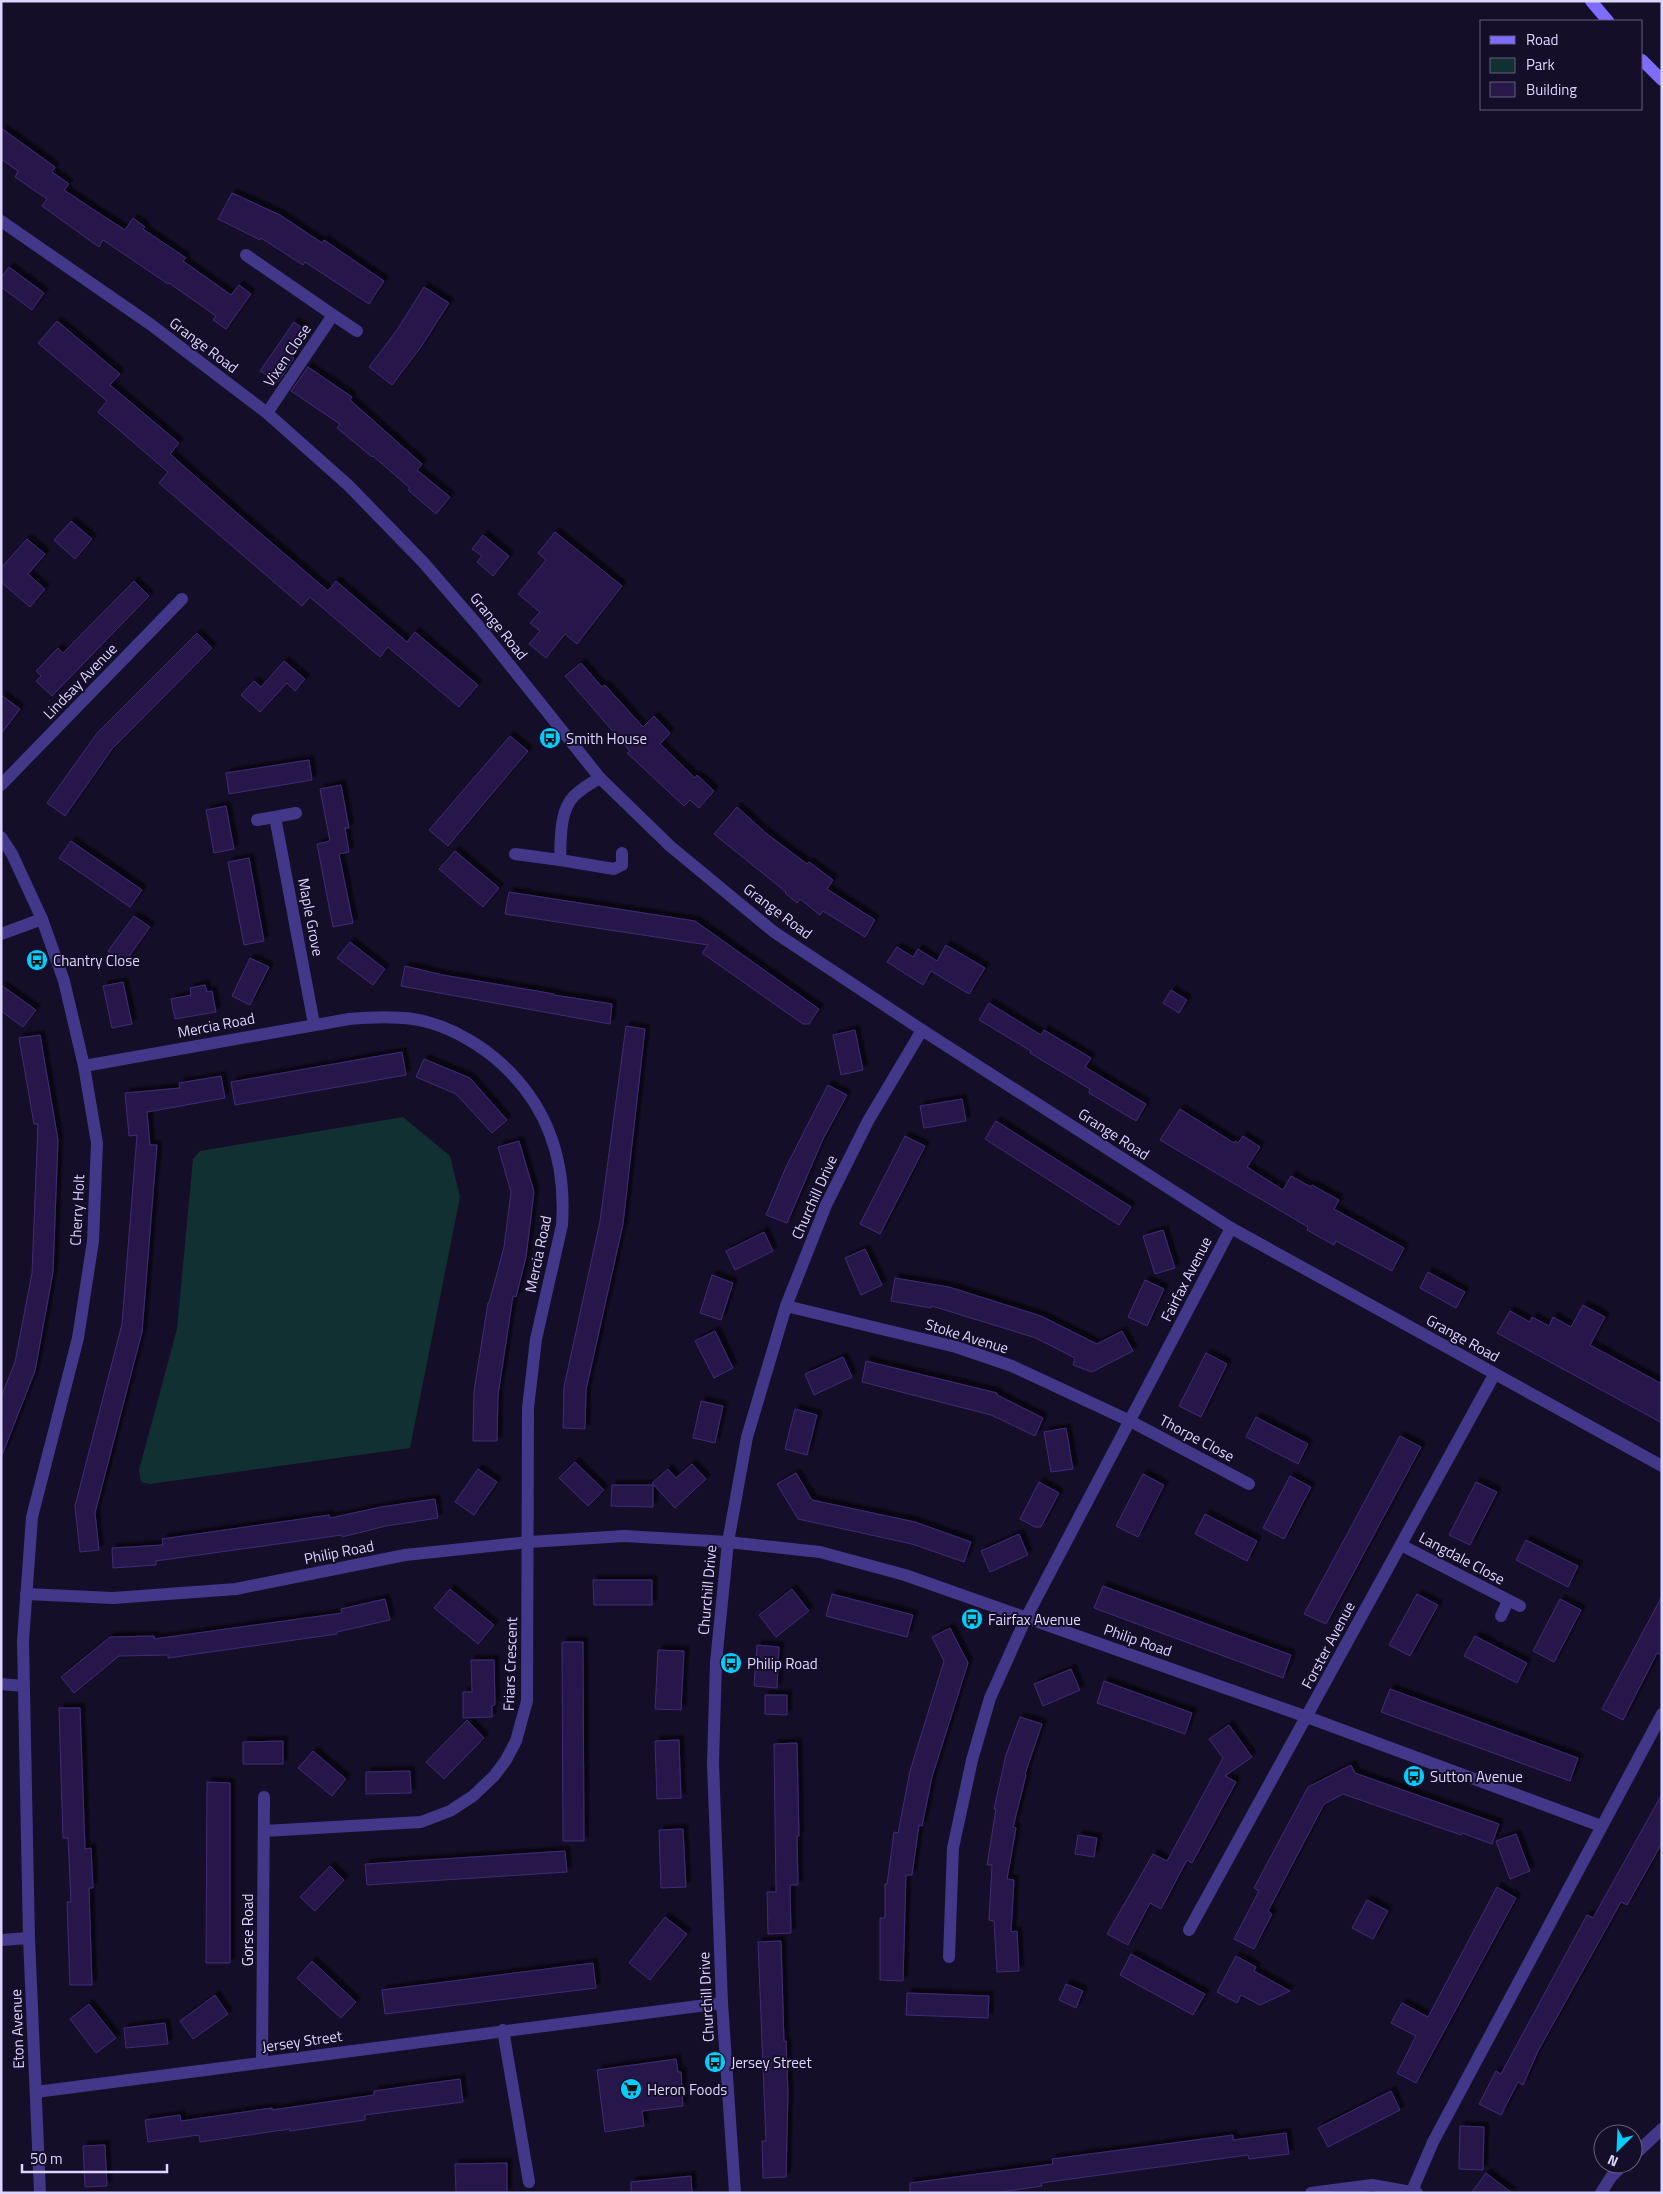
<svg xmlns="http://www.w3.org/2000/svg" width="1663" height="2194" font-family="'Titillium Web',sans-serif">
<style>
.green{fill:#113032}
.building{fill:#28194a;stroke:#412a77;filter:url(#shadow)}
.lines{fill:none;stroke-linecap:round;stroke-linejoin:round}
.street{stroke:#423789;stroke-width:12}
.secondary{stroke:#7e6cff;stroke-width:12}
.labels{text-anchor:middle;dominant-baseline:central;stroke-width:4;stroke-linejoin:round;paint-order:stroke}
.street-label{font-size:15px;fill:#ded5ff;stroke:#150e28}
.poi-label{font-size:15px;fill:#ded5ff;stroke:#150e28;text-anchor:start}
</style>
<defs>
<filter id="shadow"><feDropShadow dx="4.5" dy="-4.5" stdDeviation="1" flood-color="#0009"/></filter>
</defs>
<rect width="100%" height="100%" fill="#150e28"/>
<polygon class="green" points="403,1117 450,1156 460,1197 410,1448 150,1484 141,1482 139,1470 177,1329 193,1159 200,1151"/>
<g class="building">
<polygon points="1,128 55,167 52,172 69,184 64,190 94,210 125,230 133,218 145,227 143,229 186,258 183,261 231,295 239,285 251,294 226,329 213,320 216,316 169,283 168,284 103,240 99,247 42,206 47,199 15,177 18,171 1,159"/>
<polygon points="232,193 280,215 322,243 324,240 384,281 369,304 305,262 303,265 261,238 260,240 218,219"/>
<polygon points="9,267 44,293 32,310 1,287 1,278"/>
<polygon points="424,287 449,303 421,347 392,385 369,367 397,330"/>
<polygon points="57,321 120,374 110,385 179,443 170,454 239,515 328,591 336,581 407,642 415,632 478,685 459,707 388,647 380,657 310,597 302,606 159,483 168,472 98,412 107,401 38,343"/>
<polygon points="294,322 306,331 290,355 294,358 278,382 260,371"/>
<polygon points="308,367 352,397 350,400 422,464 417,470 450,497 436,514 408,490 410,488 373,456 372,457 337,428 340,424 291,391"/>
<polygon points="71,521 92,539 75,559 54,540"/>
<polygon points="555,532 622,586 577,644 565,634 546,658 529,644 540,631 530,623 540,612 518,594 546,560 538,553"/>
<polygon points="483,535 509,556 493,576 477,562 482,556 472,549"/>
<polygon points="27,539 45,554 28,574 45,589 30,607 1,582 1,568"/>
<polygon points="134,581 149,596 52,696 36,681 41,676 36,671 58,648 63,653"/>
<polygon points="197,633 212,648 112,749 65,816 47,803 98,732"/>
<polygon points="284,661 305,679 295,691 287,683 260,712 241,695 254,681 261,687"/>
<polygon points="581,663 602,687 605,685 643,727 654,716 670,733 660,744 695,778 697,775 714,791 699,808 690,800 684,806 639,764 627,753 630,751 565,676"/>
<polygon points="1,695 20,709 1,734"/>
<polygon points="510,736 528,751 448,846 429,830"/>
<polygon points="309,760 312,780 229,794 226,773"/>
<polygon points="341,785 349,828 345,828 349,852 339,854 353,923 333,927 317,844 330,841 320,789"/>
<polygon points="226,806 234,849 214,853 206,810"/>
<polygon points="737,807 767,834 807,864 809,862 833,880 827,889 875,920 865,937 823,911 820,915 800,899 797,903 785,893 786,892 714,834"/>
<polygon points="71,841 142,890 130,907 59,858"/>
<polygon points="455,851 499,888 483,907 439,869"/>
<polygon points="249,858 264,941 244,945 228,862"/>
<polygon points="509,892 695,921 819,1009 809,1024 803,1024 702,953 708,945 505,914"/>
<polygon points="134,916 150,927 125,962 108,951"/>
<polygon points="350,942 385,969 373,985 337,958"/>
<polygon points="946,945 985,968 969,994 931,971 923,985 887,962 897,947 913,957 918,949 937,961"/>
<polygon points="250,958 269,967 250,1005 232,996"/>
<polygon points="405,966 443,975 554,994 554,995 612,1004 610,1024 401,986"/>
<polygon points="123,982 132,1024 112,1028 103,986"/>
<polygon points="1,985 36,1010 23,1027 1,1011"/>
<polygon points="205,985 207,992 212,991 216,1012 175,1019 171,999 191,995 190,988"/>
<polygon points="1171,990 1187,1000 1179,1013 1163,1003"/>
<polygon points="989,1003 1041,1035 1044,1030 1091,1058 1085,1067 1146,1104 1136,1121 1089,1093 1090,1089 1030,1053 1031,1051 979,1020"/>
<polygon points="626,1026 645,1029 623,1224 586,1390 585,1429 563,1428 564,1387 600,1221"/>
<polygon points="855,1030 863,1070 841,1075 833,1035"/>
<polygon points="40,1035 58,1140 53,1272 35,1371 2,1455 1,1397 15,1362 32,1273 38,1124 34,1124 19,1038"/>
<polygon points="402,1052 406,1075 235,1105 231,1082"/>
<polygon points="424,1059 470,1078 507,1120 492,1133 456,1094 416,1077"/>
<polygon points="221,1076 225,1098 147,1112 150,1145 157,1145 142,1332 95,1513 99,1550 80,1552 75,1506 122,1324 137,1135 129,1136 125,1093 180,1088 179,1083"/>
<polygon points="828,1085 847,1095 823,1139 787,1223 766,1215 786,1167"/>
<polygon points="962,1099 966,1121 924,1128 920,1106"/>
<polygon points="1180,1109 1234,1143 1235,1141 1238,1143 1243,1136 1260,1147 1247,1167 1283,1190 1291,1176 1311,1187 1312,1185 1339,1200 1334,1209 1404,1248 1392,1271 1336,1241 1334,1245 1307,1230 1308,1227 1160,1140"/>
<polygon points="996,1121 1131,1207 1119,1225 985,1139"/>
<polygon points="905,1136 925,1146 880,1234 860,1224"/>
<polygon points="519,1141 534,1192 526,1257 516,1297 513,1296 498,1395 497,1441 473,1441 474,1391 488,1303 489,1303 504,1247 511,1192 498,1147"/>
<polygon points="1163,1230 1175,1268 1155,1274 1143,1236"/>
<polygon points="764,1232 773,1251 735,1270 726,1251"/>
<polygon points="865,1249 882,1285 861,1295 845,1258"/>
<polygon points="1428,1272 1465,1292 1456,1308 1420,1288"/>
<polygon points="712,1275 733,1283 721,1320 700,1313"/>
<polygon points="895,1278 949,1287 1041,1316 1097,1344 1122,1331 1133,1351 1092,1372 1073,1365 1075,1358 1036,1338 932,1306 931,1308 891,1301"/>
<polygon points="1145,1280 1164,1289 1147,1326 1128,1317"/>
<polygon points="1583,1305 1605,1317 1590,1345 1662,1384 1662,1423 1497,1333 1510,1311 1530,1322 1532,1317 1549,1326 1553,1317 1571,1327"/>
<polygon points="715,1331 733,1368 714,1378 695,1341"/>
<polygon points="1206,1353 1227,1364 1201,1417 1179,1406"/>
<polygon points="843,1357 852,1377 814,1395 805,1374"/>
<polygon points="866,1361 997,1393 997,1395 1043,1418 1035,1436 991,1415 862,1382"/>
<polygon points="701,1401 723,1406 715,1443 693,1438"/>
<polygon points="795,1409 817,1415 807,1455 785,1449"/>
<polygon points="1256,1417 1308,1444 1298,1464 1246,1437"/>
<polygon points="1066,1428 1073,1469 1051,1472 1044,1432"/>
<polygon points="1400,1436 1421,1447 1326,1624 1304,1614"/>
<polygon points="575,1462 604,1490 588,1506 559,1478"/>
<polygon points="692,1464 706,1479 675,1508 652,1483 668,1469 676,1478"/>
<polygon points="478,1469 497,1482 474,1515 455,1502"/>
<polygon points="796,1473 812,1500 915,1522 971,1542 964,1562 912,1544 798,1519 777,1484"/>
<polygon points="1143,1474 1164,1485 1138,1537 1116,1526"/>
<polygon points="1290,1476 1311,1487 1284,1539 1263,1528"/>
<polygon points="1039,1482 1059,1493 1041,1527 1035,1527 1020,1519"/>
<polygon points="1476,1482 1497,1492 1470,1545 1449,1535"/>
<polygon points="612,1485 653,1485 653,1507 611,1506"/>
<polygon points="435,1499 438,1518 386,1526 342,1537 342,1535 156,1561 156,1565 113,1568 112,1548 163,1545 162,1539 329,1515 330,1518 381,1507"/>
<polygon points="1205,1514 1257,1541 1247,1561 1195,1534"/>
<polygon points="1019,1534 1028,1555 990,1572 981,1551"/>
<polygon points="1526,1540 1578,1566 1568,1587 1516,1560"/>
<polygon points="593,1580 652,1580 652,1605 594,1605"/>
<polygon points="1103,1586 1291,1655 1283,1678 1094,1608"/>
<polygon points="450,1589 494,1625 478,1644 434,1608"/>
<polygon points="792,1589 809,1611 776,1637 759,1615"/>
<polygon points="832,1594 913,1615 907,1637 826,1616"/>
<polygon points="1417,1594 1438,1605 1410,1656 1389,1645"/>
<polygon points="1662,1596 1662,1655 1657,1653 1623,1720 1602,1709"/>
<polygon points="385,1599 390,1620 337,1632 337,1634 168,1658 168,1655 119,1656 74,1693 61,1677 110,1637 154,1636 154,1639 342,1613 341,1609"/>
<polygon points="1560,1599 1581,1610 1554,1662 1533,1651"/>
<polygon points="950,1628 968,1663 932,1777 922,1826 919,1825 912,1875 906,1875 903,1981 880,1980 880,1918 885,1918 885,1884 887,1884 894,1832 898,1833 910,1771 944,1661 932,1637"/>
<polygon points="1475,1636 1527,1663 1517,1683 1464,1656"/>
<polygon points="562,1642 583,1642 584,1841 563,1841"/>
<polygon points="757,1645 779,1647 777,1688 754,1686"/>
<polygon points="658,1650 684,1651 681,1710 655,1709"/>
<polygon points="471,1660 494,1660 495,1705 492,1706 492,1717 463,1718 463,1692 472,1692"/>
<polygon points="1071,1669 1080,1690 1043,1706 1034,1684"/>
<polygon points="1104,1681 1192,1713 1185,1734 1097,1703"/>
<polygon points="1390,1689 1578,1758 1570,1781 1381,1712"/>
<polygon points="765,1695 787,1695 787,1715 765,1714"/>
<polygon points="59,1708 80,1708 85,1849 91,1848 93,1888 89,1888 92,1985 70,1985 67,1902 71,1902 68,1838 63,1838"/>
<polygon points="1020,1717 1042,1724 1025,1774 1026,1775 1013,1827 1016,1828 1007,1879 1014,1880 1011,1932 1017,1931 1019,1971 997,1972 994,1921 989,1920 992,1865 987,1865 996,1809 994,1809 1006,1755"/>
<polygon points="467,1720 484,1738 444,1779 426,1762"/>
<polygon points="1229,1725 1252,1757 1225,1776 1236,1782 1192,1863 1187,1860 1161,1909 1150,1903 1128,1945 1107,1934 1153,1854 1167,1861 1223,1758 1209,1739"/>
<polygon points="679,1740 681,1798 657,1799 655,1741"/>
<polygon points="283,1741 283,1764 243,1764 243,1742"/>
<polygon points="797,1743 799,1836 797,1836 798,1885 790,1885 791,1933 768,1934 767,1892 776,1892 774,1744"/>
<polygon points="313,1751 346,1779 332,1796 298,1768"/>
<polygon points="1351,1765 1355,1773 1499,1824 1492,1844 1462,1833 1461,1835 1343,1794 1324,1804 1268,1911 1272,1914 1254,1949 1234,1939 1259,1891 1254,1888 1308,1787"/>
<polygon points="410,1771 411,1793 366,1794 366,1772"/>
<polygon points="207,1782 230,1783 230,1963 206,1963"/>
<polygon points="1662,1794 1662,1843 1627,1905 1621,1902 1538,2051 1523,2085 1518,2082 1501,2115 1479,2104 1496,2071 1501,2074 1587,1915 1593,1918"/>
<polygon points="683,1829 686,1887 661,1888 659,1830"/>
<polygon points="1516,1834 1530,1871 1510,1879 1496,1841"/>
<polygon points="1078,1835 1097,1838 1094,1857 1075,1854"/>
<polygon points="565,1851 567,1872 367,1885 365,1864"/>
<polygon points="330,1866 344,1880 315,1911 300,1897"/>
<polygon points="1497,1887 1516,1898 1416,2083 1397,2073 1416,2036 1391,2023 1402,2003 1428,2017"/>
<polygon points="1367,1900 1388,1911 1373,1939 1352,1928"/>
<polygon points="665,1917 687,1934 650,1980 629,1963"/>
<polygon points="781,1941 784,2041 786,2041 788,2093 786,2177 763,2178 762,2141 766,2141 758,1942"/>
<polygon points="1131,1954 1205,1994 1193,2015 1120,1975"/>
<polygon points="1236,1956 1256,1967 1254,1971 1290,1991 1260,2005 1241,1995 1237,2003 1217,1992"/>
<polygon points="312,1961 356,2002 341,2018 297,1978"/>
<polygon points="593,1963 596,1988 385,2014 382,1990"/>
<polygon points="1066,1984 1083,1991 1076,2008 1059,2000"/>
<polygon points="907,1993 989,1996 988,2018 906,2015"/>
<polygon points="215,1995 228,2014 193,2039 180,2021"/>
<polygon points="89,2004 116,2038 96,2053 70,2019"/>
<polygon points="165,2023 168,2044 126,2048 124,2028"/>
<polygon points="676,2059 678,2072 681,2072 683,2106 642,2111 644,2126 605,2132 597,2070"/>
<polygon points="460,2079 463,2102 365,2115 365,2120 290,2131 290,2129 200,2142 199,2135 148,2142 145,2120 180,2115 181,2121 272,2108 272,2110 374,2095 374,2091"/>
<polygon points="1391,2091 1400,2110 1328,2147 1318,2128"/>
<polygon points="1460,2126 1484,2127 1483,2170 1459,2169"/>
<polygon points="1286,2133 1289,2154 1249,2159 1248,2155 1041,2183 1042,2186 995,2193 910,2193 910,2183 1053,2164 1052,2159 1233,2135 1233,2140"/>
<polygon points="105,2145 107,2186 85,2187 83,2146"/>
<polygon points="507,2163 507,2193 456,2193 455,2164"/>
<polygon points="1486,2173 1512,2193 1471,2193"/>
<polygon points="691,2176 692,2193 631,2193 631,2182"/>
</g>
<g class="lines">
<g class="street">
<polyline points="1,221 150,324 267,413 348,485 423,562 481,629 600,778 670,846 774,932 922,1030 1231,1228 1662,1466"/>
<polyline points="246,255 333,315 267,413"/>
<polyline points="333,315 357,331"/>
<path d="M600,778C591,783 581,789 574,796C559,811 561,841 560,860L614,869L622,865V853"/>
<polyline points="1,785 182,599"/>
<polyline points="296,813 275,817 314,1024"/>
<polyline points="257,820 275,817"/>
<polyline points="1,837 12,854 42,919 64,981 84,1066 97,1143 93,1241 78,1338 32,1517 23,1641 29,1938 40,2193"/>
<polyline points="515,854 560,860"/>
<polyline points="1,934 42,919"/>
<path d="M84,1066L349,1019C370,1017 392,1016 413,1019C440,1023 465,1036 486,1051C543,1094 567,1154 562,1225L536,1339L528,1408L527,1701L516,1741L506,1760L494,1776L473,1796L450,1811L421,1822L264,1831"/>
<polyline points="786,1306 956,1347 1012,1366 1130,1421 1249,1484"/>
<polyline points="1401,1545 1520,1606"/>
<polyline points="26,1594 113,1598 236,1589 405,1555 529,1542 624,1536 728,1542 820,1552 905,1575 1307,1717 1601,1826"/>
<polyline points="1501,1616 1508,1601"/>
<polyline points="1,1684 23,1686"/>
<polyline points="1189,1930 1494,1375"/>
<polyline points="1,1940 29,1938"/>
<polyline points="949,1957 953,1848 972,1760 990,1698 1026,1618 1231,1228"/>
<polyline points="503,2030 529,2182"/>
<polyline points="262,2062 264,1797"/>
<polyline points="36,2092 722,2003"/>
<polyline points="1633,2156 1662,2129"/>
<polyline points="1412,2191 1433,2142 1662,1714"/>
<polyline points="735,2193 722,2003 713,1763 716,1662 728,1542 747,1437 786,1306 826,1205 868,1121 922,1030"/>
<polyline points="1311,2193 1372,2185 1417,2193"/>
<polyline points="1601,2193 1611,2177 1624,2164"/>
</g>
<g class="secondary">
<polyline points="1591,1 1608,21"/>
<polyline points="1642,60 1662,80"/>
</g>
</g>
<defs>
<g id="bus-disc" transform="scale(1.125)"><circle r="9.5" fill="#01cdff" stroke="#150e28"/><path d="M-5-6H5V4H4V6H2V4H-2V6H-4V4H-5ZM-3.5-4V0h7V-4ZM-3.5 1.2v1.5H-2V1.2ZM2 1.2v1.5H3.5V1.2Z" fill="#111"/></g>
<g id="supermarket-disc" transform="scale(1.125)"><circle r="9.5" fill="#01cdff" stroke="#150e28"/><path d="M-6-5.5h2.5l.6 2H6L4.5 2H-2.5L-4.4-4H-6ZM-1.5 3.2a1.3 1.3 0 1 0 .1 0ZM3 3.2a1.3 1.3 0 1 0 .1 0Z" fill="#111"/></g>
</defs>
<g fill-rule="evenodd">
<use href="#bus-disc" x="550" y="738"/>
<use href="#bus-disc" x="37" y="960"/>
<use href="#bus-disc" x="972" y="1619"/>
<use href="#bus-disc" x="731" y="1663"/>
<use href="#bus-disc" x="1414" y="1776"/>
<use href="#bus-disc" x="715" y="2062"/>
<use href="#supermarket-disc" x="631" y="2089"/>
</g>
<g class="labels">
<g class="street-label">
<text transform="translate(204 345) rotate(37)">Grange Road</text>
<text transform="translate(287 355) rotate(-56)">Vixen Close</text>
<text transform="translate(499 626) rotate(51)">Grange Road</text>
<text transform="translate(80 681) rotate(-46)">Lindsay Avenue</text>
<text transform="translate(778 911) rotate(37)">Grange Road</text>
<text transform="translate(311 917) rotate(79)">Maple Grove</text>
<text transform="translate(216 1025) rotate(-11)">Mercia Road</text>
<text transform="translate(1114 1134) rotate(33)">Grange Road</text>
<text transform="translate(814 1197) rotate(-66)">Churchill Drive</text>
<text transform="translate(77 1210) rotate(-87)">Cherry Holt</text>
<text transform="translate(538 1254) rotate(-78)">Mercia Road</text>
<text transform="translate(1186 1279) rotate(-63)">Fairfax Avenue</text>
<text transform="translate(967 1336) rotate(17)">Stoke Avenue</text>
<text transform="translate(1463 1338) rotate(29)">Grange Road</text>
<text transform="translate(1197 1438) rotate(28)">Thorpe Close</text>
<text transform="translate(339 1552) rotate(-11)">Philip Road</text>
<text transform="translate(1462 1558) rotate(28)">Langdale Close</text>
<text transform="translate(707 1590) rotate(-85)">Churchill Drive</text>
<text transform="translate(1138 1640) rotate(19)">Philip Road</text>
<text transform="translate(1328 1645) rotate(-62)">Forster Avenue</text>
<text transform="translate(510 1664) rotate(-88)">Friars Crescent</text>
<text transform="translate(247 1930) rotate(-90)">Gorse Road</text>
<text transform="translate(706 1997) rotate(-93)">Churchill Drive</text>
<text transform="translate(17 2029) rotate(-92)">Eton Avenue</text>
<text transform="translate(302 2041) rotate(-8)">Jersey Street</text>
</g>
<g class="poi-label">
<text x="566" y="738">Smith House</text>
<text x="53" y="960">Chantry Close</text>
<text x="988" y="1619">Fairfax Avenue</text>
<text x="747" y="1663">Philip Road</text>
<text x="1430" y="1776">Sutton Avenue</text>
<text x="731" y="2062">Jersey Street</text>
<text x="647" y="2089">Heron Foods</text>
</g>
</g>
<rect width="1663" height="2194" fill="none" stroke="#ded5ff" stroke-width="5"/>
<rect x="1480" y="20" width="162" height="90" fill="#150e28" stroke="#655e7e"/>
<rect x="1490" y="36" width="25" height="8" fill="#7e6cff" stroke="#655e7e"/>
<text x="1526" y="45" font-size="15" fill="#ded5ff">Road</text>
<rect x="1490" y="58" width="25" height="15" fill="#113032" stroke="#655e7e"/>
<text x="1526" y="70" font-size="15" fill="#ded5ff">Park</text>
<rect x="1490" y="82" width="25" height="15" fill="#28194a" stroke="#655e7e"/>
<text x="1526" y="95" font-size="15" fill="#ded5ff">Building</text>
<g transform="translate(1618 2149) rotate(204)"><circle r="24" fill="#150e28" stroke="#655e7e"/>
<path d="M0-4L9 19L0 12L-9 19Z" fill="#01cdff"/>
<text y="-8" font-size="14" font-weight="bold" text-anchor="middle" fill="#ded5ff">N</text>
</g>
<path d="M22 2164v8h145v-8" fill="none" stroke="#ded5ff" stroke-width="2.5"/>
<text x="30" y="2164" font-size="15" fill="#ded5ff" stroke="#150e28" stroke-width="4" paint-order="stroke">50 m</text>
</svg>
